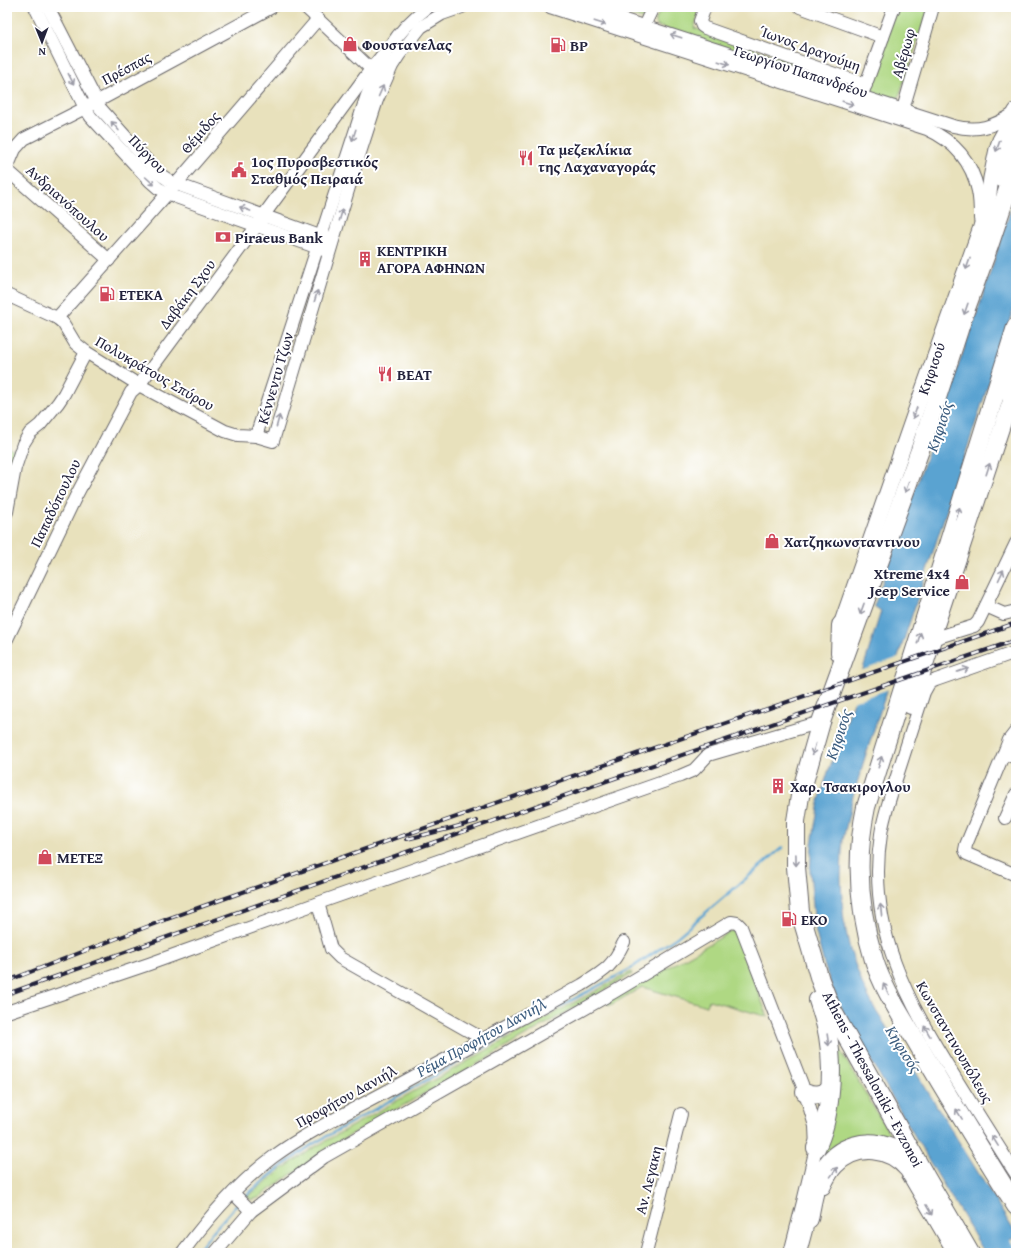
<svg xmlns="http://www.w3.org/2000/svg" width="1023" height="1260" font-family="'Gentium Book Plus',serif">
<style>
.green{fill:#afd883;stroke:#687d5f}
.water{fill:#5aa3d1;stroke:#3e6286}
.pier{fill:#e8e1bc}
.lines{fill:none;stroke-linecap:round;stroke-linejoin:round}
.stream{stroke:#5aa3d1;stroke-width:2.5}
.river{stroke:#5aa3d1;stroke-width:15}
.minor-casing{stroke:#676568;stroke-width:14}
.major-casing{stroke:#676568;stroke-width:17}
.highway-casing{stroke:#676568;stroke-width:20}
.minor{stroke:#fff;stroke-width:12}
.major{stroke:#fff;stroke-width:15}
.highway{stroke:#fff;stroke-width:18}
.rail-casing{stroke:#22223b;stroke-width:4}
.rail{stroke:#fff;stroke-width:2.5;stroke-dasharray:8;stroke-linecap:butt}
.oneway{stroke:#9c9ca7}
.labels{text-anchor:middle;dominant-baseline:central;stroke-width:4;stroke-linejoin:round;paint-order:stroke}
.poi-label{font-size:15px;font-weight:bold;fill:#22223b;stroke:#fff;text-anchor:start}
.street-label{font-size:15px;fill:#22223b;stroke:#fff}
.water-label{font-size:16px;font-style:italic;fill:#3b5c7e;stroke:#fff}
</style>
<rect width="100%" height="100%" fill="#fff"/>
<filter id="ink" filterUnits="userSpaceOnUse"><feTurbulence type="fractalNoise" baseFrequency=".025" numOctaves="2"/><feDisplacementMap in="SourceGraphic" scale="8" xChannelSelector="R" yChannelSelector="G"/><feConvolveMatrix kernelMatrix="1 2 1 2 8 2 1 2 1" color-interpolation-filters="sRGB"/></filter>
<filter id="wash" filterUnits="userSpaceOnUse"><feTurbulence type="fractalNoise" baseFrequency=".012" numOctaves="4" result="noise"/><feDisplacementMap in="SourceGraphic" scale="16" xChannelSelector="R" yChannelSelector="G"/><feGaussianBlur stdDeviation="0.9" result="paint"/><feColorMatrix in="noise" values="0 0 0 0 0 0 0 0 0 0 0 0 0 0 0 0 0 1.4 0 .05"/><feComposite in="paint" operator="in"/></filter>
<g filter="url(#wash)">
<rect width="100%" height="100%" fill="#e8e1bc"/>
<g class="green">
<polygon points="597,7 648,7 642,19"/>
<polygon points="662,7 701,7 694,28 867,87 896,7 929,7 897,102 657,26 655,21"/>
<polygon points="7,447 15,451 7,492"/>
<polygon points="734,930 768,1017 709,1000 707,1006 642,987 609,1006 607,1002"/>
<polygon points="631,972 632,974 477,1064 331,1146 258,1198 252,1200 247,1197 285,1167 315,1147 514,1035"/>
<polygon points="837,1045 896,1145 821,1164 817,1160"/>
</g>
<polygon class="water" points="1016,193 1016,301 867,751 853,796 843,840 842,852 841,878 842,901 844,921 850,950 863,986 876,1011 904,1053 1016,1234 1016,1236 990,1253 985,1253 931,1164 843,1012 831,985 824,964 815,929 810,871 812,844 819,801 828,772 844,730 881,611 874,606 978,310"/>
<polygon class="pier" points="900,657 889,689 850,703 860,671"/>
<g class="lines">
<g class="stream">
<polyline points="243,1198 283,1165 313,1144 512,1032 630,969 677,937 783,847"/>
<polyline points="1004,1244 1016,1251"/>
<polyline points="196,1253 214,1230 238,1203"/>
</g>
<polyline class="river" points="993,1227 1009,1253"/>
</g>
</g>
<g filter="url(#ink)">
<g class="lines">
<g class="minor-casing">
<g id="minor">
<polyline points="35,7 85,108 91,117 150,181 158,188 176,197 324,250"/>
<polyline points="48,7 100,108 158,173 170,181 182,186 328,239"/>
<polyline points="305,7 371,69 376,73"/>
<path d="M550,7L927,129C954,141 972,162 978,191C980,200 980,210 980,219"/>
<path d="M584,7L953,126C978,132 993,127 1015,113"/>
<polyline points="705,7 700,21 702,26 705,28 866,85"/>
<polyline points="800,7 883,37"/>
<polyline points="644,26 653,7"/>
<polyline points="863,92 894,7"/>
<polyline points="903,109 933,7"/>
<polyline points="7,168 15,149 24,139 85,108 272,7"/>
<polyline points="7,170 109,260"/>
<polyline points="7,295 57,318 63,323 75,343 86,352 139,385 225,431 238,435 256,436 273,441 349,187 377,100 392,66 399,55 421,27 442,14 462,7"/>
<polyline points="57,318 176,184 318,19"/>
<path d="M256,436L366,98C382,59 393,32 428,7"/>
<polyline points="7,512 15,468 23,444 30,433 40,425 58,403 64,394 86,352"/>
<polyline points="986,606 1004,614 1016,611"/>
<polyline points="7,639 76,496 131,392 139,385 256,227 263,216 371,69 389,47"/>
<polyline points="932,639 974,626 978,622 1016,543"/>
<path d="M1016,652L936,680L929,683L924,692C915,720 906,748 897,776C891,795 884,814 881,834C866,928 908,1002 956,1079C976,1111 996,1143 1016,1174"/>
<polyline points="1016,731 1009,740 1004,753 966,845 965,850 967,854 1016,875"/>
<polyline points="1004,753 1016,758"/>
<polyline points="1005,818 1016,794"/>
<polyline points="318,903 331,949 340,958 483,1039"/>
<polyline points="7,1012 149,964 318,903 680,776 694,770 708,755 821,722"/>
<path d="M824,1188C828,1180 831,1173 837,1167C858,1146 888,1150 906,1171L954,1253"/>
<polyline points="233,1193 251,1211"/>
<path d="M182,1253C208,1218 238,1183 273,1157C308,1131 353,1110 391,1089C455,1054 519,1020 582,985C606,970 612,967 624,942"/>
<polyline points="215,1253 251,1211 324,1157 614,992 731,922 737,923 741,927 805,1092 815,1126 816,1148 803,1202 790,1253"/>
<polyline points="646,1253 681,1114"/>
<polyline points="800,1253 809,1219 812,1213"/>
</g>
</g>
<g class="major-casing">
<g id="major">
<path id="s1" d="M841,625L918,404L981,227L988,201L991,178L997,149L1000,140L1016,111"/>
<polyline points="932,639 1015,387"/>
</g>
</g>
<g class="highway-casing">
<g id="highway">
<polyline points="1002,178 1016,131"/>
<path d="M1016,327L866,807C855,858 859,911 874,960C883,989 901,1015 916,1041C948,1097 982,1151 1016,1206"/>
<polyline points="1011,367 1008,386 1011,397"/>
<polyline points="840,653 841,625"/>
<polyline points="911,705 932,639"/>
<path d="M805,1092C815,1096 822,1096 830,1088"/>
<path d="M816,1148C831,1118 834,1069 828,1036C826,1024 822,1012 818,1000"/>
<path d="M809,1219C812,1202 815,1184 824,1169C837,1146 867,1137 891,1148C901,1153 908,1159 915,1167"/>
<polyline points="970,1253 927,1179 832,1010 820,980 800,912 796,867 796,821 800,796 821,722 920,450 965,311 989,246 1016,165"/>
</g>
</g>
<use href="#minor" class="minor"/>
<use href="#major" class="major"/>
<use href="#highway" class="highway"/>
<g class="rail-casing">
<g id="rail">
<polyline points="407,839 452,828 477,821"/>
<polyline points="7,981 167,919 226,898 587,771 1016,623"/>
<polyline points="7,994 592,786 1016,640"/>
</g>
</g>
<use href="#rail" class="rail"/>
</g>
<defs><path id="oneway-shaft" d="M-6 0H5M1.5-3L5.5 0L1.5 3" fill="none" stroke-width="1.6" stroke-linecap="round" stroke-linejoin="round"/></defs>
<g class="oneway">
<use href="#oneway-shaft" transform="translate(600 23) rotate(18)"/>
<use href="#oneway-shaft" transform="translate(676 36) rotate(-162)"/>
<use href="#oneway-shaft" transform="translate(724 63) rotate(18)"/>
<use href="#oneway-shaft" transform="translate(71 79) rotate(63)"/>
<use href="#oneway-shaft" transform="translate(381 91) rotate(-66)"/>
<use href="#oneway-shaft" transform="translate(848 103) rotate(18)"/>
<use href="#oneway-shaft" transform="translate(115 126) rotate(-131)"/>
<use href="#oneway-shaft" transform="translate(354 135) rotate(108)"/>
<use href="#oneway-shaft" transform="translate(998 146) rotate(110)"/>
<use href="#oneway-shaft" transform="translate(150 181) rotate(42)"/>
<use href="#oneway-shaft" transform="translate(245 209) rotate(-160)"/>
<use href="#oneway-shaft" transform="translate(341 215) rotate(-74)"/>
<use href="#oneway-shaft" transform="translate(968 264) rotate(110)"/>
<use href="#oneway-shaft" transform="translate(316 296) rotate(-73)"/>
<use href="#oneway-shaft" transform="translate(966 309) rotate(109)"/>
<use href="#oneway-shaft" transform="translate(915 413) rotate(109)"/>
<use href="#oneway-shaft" transform="translate(278 421) rotate(-75)"/>
<use href="#oneway-shaft" transform="translate(988 469) rotate(-72)"/>
<use href="#oneway-shaft" transform="translate(907 487) rotate(110)"/>
<use href="#oneway-shaft" transform="translate(958 513) rotate(-73)"/>
<use href="#oneway-shaft" transform="translate(1001 575) rotate(-65)"/>
<use href="#oneway-shaft" transform="translate(862 609) rotate(110)"/>
<use href="#oneway-shaft" transform="translate(919 638) rotate(-73)"/>
<use href="#oneway-shaft" transform="translate(963 670) rotate(-19)"/>
<use href="#oneway-shaft" transform="translate(814 749) rotate(106)"/>
<use href="#oneway-shaft" transform="translate(880 762) rotate(-73)"/>
<use href="#oneway-shaft" transform="translate(796 860) rotate(89)"/>
<use href="#oneway-shaft" transform="translate(881 910) rotate(-96)"/>
<use href="#oneway-shaft" transform="translate(886 989) rotate(-118)"/>
<use href="#oneway-shaft" transform="translate(927 1031) rotate(-120)"/>
<use href="#oneway-shaft" transform="translate(828 1040) rotate(82)"/>
<use href="#oneway-shaft" transform="translate(959 1114) rotate(-122)"/>
<use href="#oneway-shaft" transform="translate(995 1141) rotate(-122)"/>
<use href="#oneway-shaft" transform="translate(834 1172) rotate(-54)"/>
<use href="#oneway-shaft" transform="translate(929 1210) rotate(60)"/>
</g>
</g>
<defs>
<g id="shop-bare" transform="scale(1.2)"><path d="M-5-2.5h2.3a2.7 3.5 0 0 1 5.4 0H5L5.5 6h-11ZM-1.5-2.5h3a1.5 2.3 0 0 0-3 0Z" fill="#d1495b" stroke="#fff" stroke-width="2.5" paint-order="stroke"/></g>
<g id="fuel-bare" transform="scale(1.2)"><path d="M-5.5-6h7V0h2V4h1.3V-2.5L3-4.5l.8-.8L6-3V5H2.5V1h-1V6h-7ZM-4.2-4.7v3.2H.2V-4.7Z" fill="#d1495b" stroke="#fff" stroke-width="2.5" paint-order="stroke"/></g>
<g id="restaurant-bare" transform="scale(1.2)"><path d="M-5-6h1v4h1v-4h1v4h1v-4h1v5L-1.5 .5V6h-2V.5L-5-1ZM5-6V6H3V1.5H1.5Q1.5-4 5-6Z" fill="#d1495b" stroke="#fff" stroke-width="2.5" paint-order="stroke"/></g>
<g id="civic-bare" transform="scale(1.2)"><path d="M-.6-6.5H3V-4.5H.6V-3L4-1V1h2V6H-6V1h2V-1L-.6-3ZM-1.2 2.5V6h2.4V2.5Z" fill="#d1495b" stroke="#fff" stroke-width="2.5" paint-order="stroke"/></g>
<g id="bank-bare" transform="scale(1.2)"><path d="M-6-4H6V4H-6ZM0-2.3a2.3 2.3 0 1 0 0 4.6a2.3 2.3 0 1 0 0-4.6Z" fill="#d1495b" stroke="#fff" stroke-width="2.5" paint-order="stroke"/></g>
<g id="building-bare" transform="scale(1.2)"><path d="M-4-6H4V6H1V3H-1V6H-4ZM-2.5-4.3h1.7v1.8h-1.7ZM.8-4.3h1.7v1.8H.8ZM-2.5-1h1.7V.8h-1.7ZM.8-1h1.7V.8H.8Z" fill="#d1495b" stroke="#fff" stroke-width="2.5" paint-order="stroke"/></g>
</defs>
<g fill-rule="evenodd">
<use href="#shop-bare" x="350" y="44"/>
<use href="#fuel-bare" x="558" y="45"/>
<use href="#restaurant-bare" x="526" y="158"/>
<use href="#civic-bare" x="239" y="170"/>
<use href="#bank-bare" x="223" y="237"/>
<use href="#building-bare" x="365" y="259"/>
<use href="#fuel-bare" x="107" y="294"/>
<use href="#restaurant-bare" x="385" y="374"/>
<use href="#shop-bare" x="772" y="541"/>
<use href="#shop-bare" x="962" y="582"/>
<use href="#building-bare" x="778" y="786"/>
<use href="#shop-bare" x="45" y="857"/>
<use href="#fuel-bare" x="789" y="919"/>
</g>
<g class="labels">
<g class="poi-label">
<text x="362" y="44">Φουστανελας</text>
<text x="570" y="45">BP</text>
<text x="538" y="149">Τα μεζεκλίκια<tspan x="538" dy="17">της Λαχαναγοράς</tspan></text>
<text x="251" y="161">1ος Πυροσβεστικός<tspan x="251" dy="17">Σταθμός Πειραιά</tspan></text>
<text x="235" y="237">Piraeus Bank</text>
<text x="377" y="250">ΚΕΝΤΡΙΚΗ<tspan x="377" dy="17">ΑΓΟΡΑ ΑΦΗΝΩΝ</tspan></text>
<text x="119" y="294">ΕΤΕΚΑ</text>
<text x="397" y="374">ΒΕΑΤ</text>
<text x="784" y="541">Χατζηκωνσταντινου</text>
<text x="950" y="573" text-anchor="end">Xtreme 4x4<tspan x="950" dy="17">Jeep Service</tspan></text>
<text x="790" y="786">Χαρ. Τσακιρογλου</text>
<text x="57" y="857">ΜΕΤΕΞ</text>
<text x="801" y="919">EKO</text>
</g>
<g class="street-label">
<text transform="translate(810 48) rotate(20)">Ίωνος Δραγούμη</text>
<text transform="translate(903 53) rotate(-74)">Αβέρωφ</text>
<text transform="translate(126 68) rotate(-28)">Πρέσπας</text>
<text transform="translate(801 71) rotate(18)">Γεωργίου Παπανδρέου</text>
<text transform="translate(200 132) rotate(-49)">Θέμιδος</text>
<text transform="translate(148 154) rotate(46)">Πύργου</text>
<text transform="translate(68 203) rotate(42)">Ανδριανόπουλου</text>
<text transform="translate(187 294) rotate(-53)">Δαβάκη Σχου</text>
<text stroke="none"><textPath href="#s1" startOffset="272">Κηφισού</textPath></text>
<text transform="translate(155 373) rotate(30)">Πολυκράτους Σπύρου</text>
<text transform="translate(275 378) rotate(-74)">Κέννεντυ Τζων</text>
<text transform="translate(55 503) rotate(-64)">Παπαδόπουλου</text>
<text transform="translate(955 1042) rotate(60)">Κωνσταντινουπόλεως</text>
<text transform="translate(873 1079) rotate(62)">Athens - Thessaloniki - Evzonoi</text>
<text transform="translate(346 1096) rotate(-29)">Προφήτου Δανιήλ</text>
<text transform="translate(648 1180) rotate(-76)">Αν. Λεγακη</text>
</g>
<g class="water-label">
<text transform="translate(939 426) rotate(-72)">Κηφισός</text>
<text transform="translate(838 734) rotate(-72)">Κηφισός</text>
<text transform="translate(481 1037) rotate(-29)">Ρέμα Προφήτου Δανιήλ</text>
<text transform="translate(904 1049) rotate(58)">Κηφισός</text>
</g>
</g>
<rect width="1023" height="1260" fill="none" stroke="#fff" stroke-width="24"/>
<g transform="translate(42 42) rotate(179)" stroke="#ffffff" stroke-width="3" paint-order="stroke">
<path d="M0-3L7 15L0 10L-7 15Z" fill="#22223b"/>
<text y="-6" font-size="11" font-weight="bold" text-anchor="middle" fill="#22223b">N</text>
</g>
</svg>
